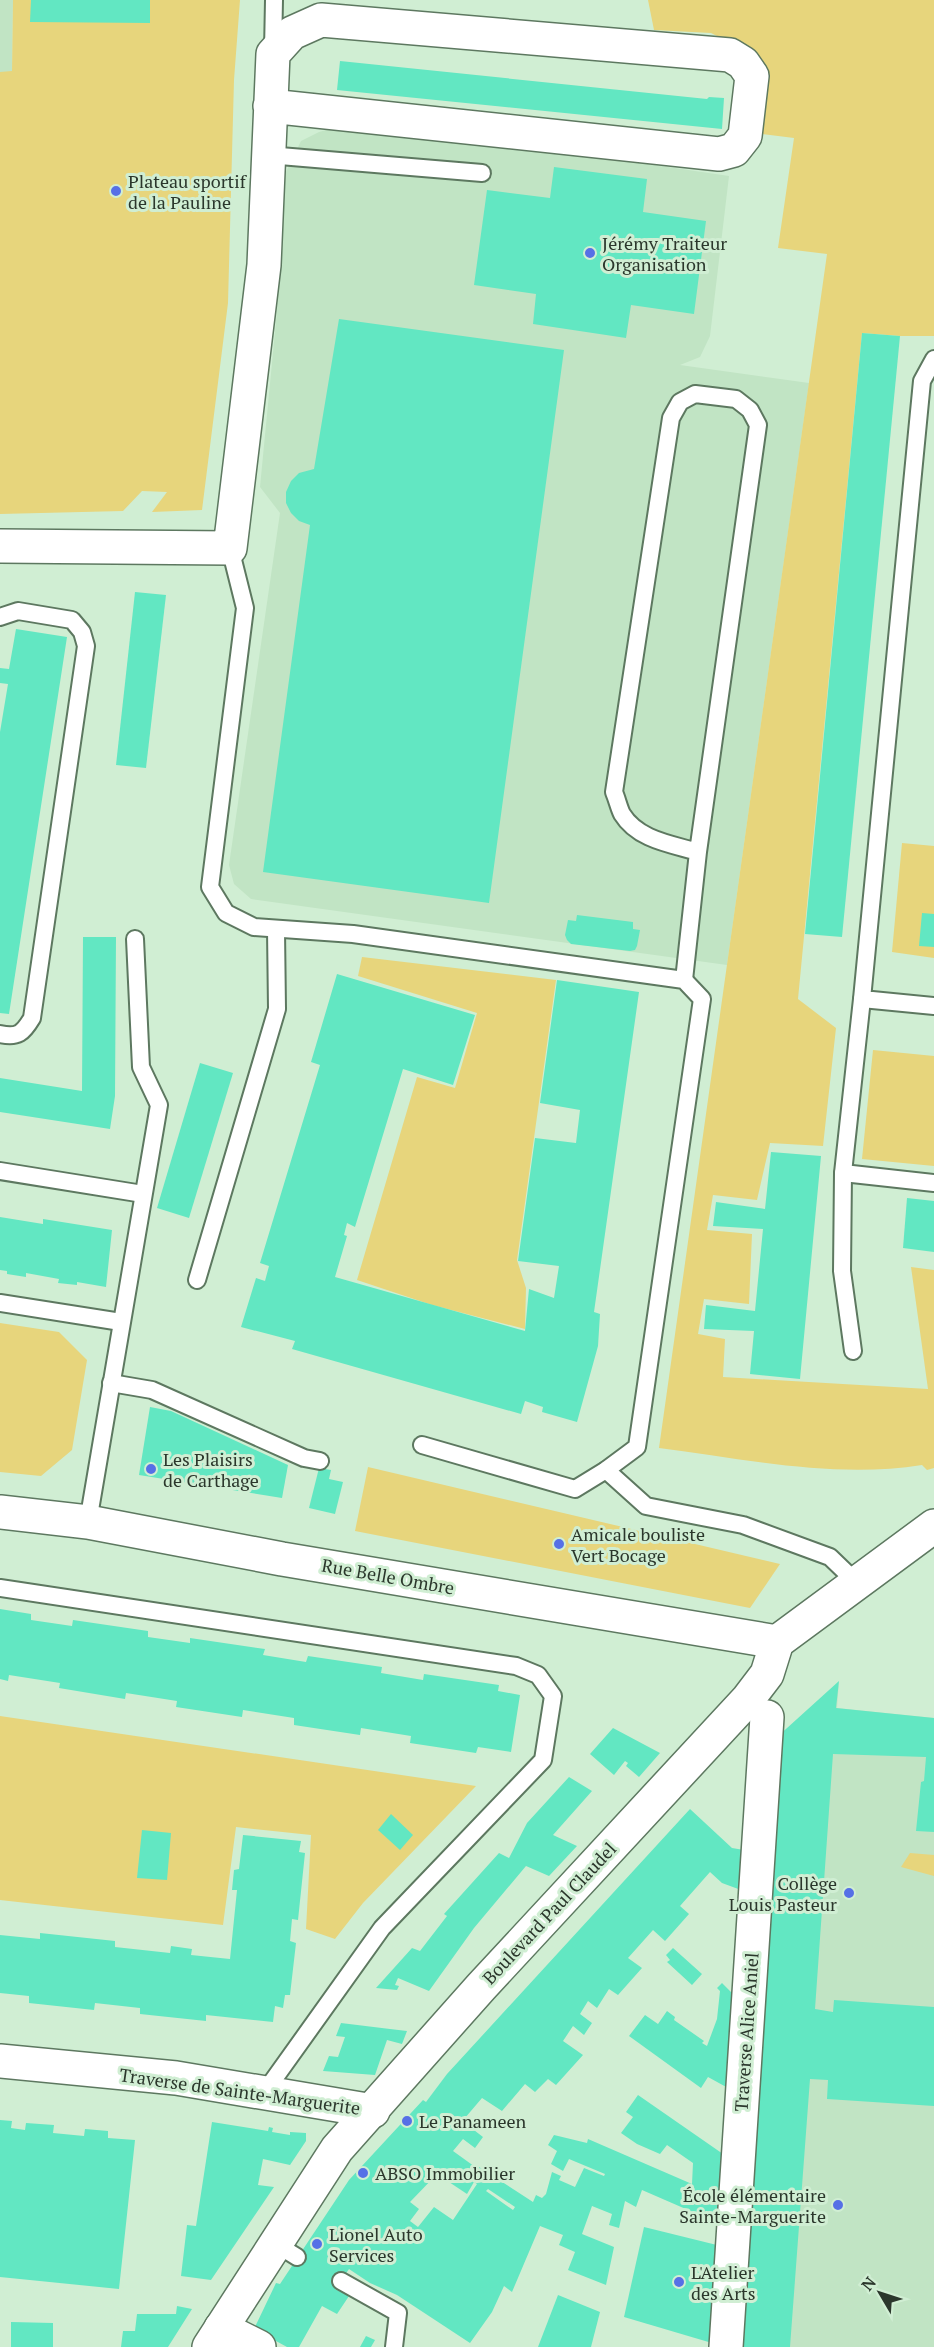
<svg xmlns="http://www.w3.org/2000/svg" width="934" height="2347" font-family="'PT Serif',serif">
<style>
.built{fill:#c1e4c4}
.green{fill:#e7d57c}
.building{fill:#62e7c2;fill-rule:evenodd}
.lines{fill:none;stroke-linecap:round;stroke-linejoin:round}
.lane-casing{stroke:#5d7860;stroke-width:20}
.street-casing{stroke:#5d7860;stroke-width:36}
.lane{stroke:#fff;stroke-width:16}
.street{stroke:#fff;stroke-width:33}
.poi-dot{fill:#5670e6;stroke:#d0eed3;stroke-width:2}
.labels{text-anchor:middle;dominant-baseline:central;stroke-width:6;stroke-linejoin:round;paint-order:stroke}
.poi-label{font-size:18px;fill:#2b372c;stroke:#d0eed3;text-anchor:start}
.street-label{font-size:18px;fill:#2b372c;stroke:#d0eed3}
</style>
<rect width="100%" height="100%" fill="#d0eed3"/>
<g class="built">
<polygon points="0,0 13,0 12,72 0,72"/>
<polygon points="337,127 546,149 729,176 710,336 700,357 680,365 809,383 727,965 251,899 234,884 229,865 280,513 260,487 277,311 284,176 301,141 319,132"/>
<polygon points="839,1681 837,1708 934,1718 934,2347 732,2347"/>
</g>
<g class="green">
<polygon points="13,0 240,0 234,80 228,303 202,510 152,512 167,492 142,491 123,511 0,514 0,72 12,71"/>
<path d="M648,0H934V336H900L862,333L798,999L836,1028L823,1146L770,1143L757,1200L713,1195L707,1230L752,1234L749,1304L704,1299L698,1334L725,1339L723,1377L928,1389L911,1267L934,1270V1468L927,1470L922,1465C835,1479 745,1459 659,1448L827,254L778,248L794,138L761,134L749,52L711,33L654,30Z"/>
<polygon points="902,843 934,846 934,958 892,952"/>
<polygon points="362,957 556,980 517,1260 526,1288 525,1329 432,1305 357,1280 417,1077 455,1088 477,1013 358,976"/>
<polygon points="873,1050 934,1056 934,1166 862,1159"/>
<polygon points="0,1323 59,1332 87,1360 72,1450 41,1476 0,1472"/>
<polygon points="368,1467 780,1564 750,1608 355,1531"/>
<polygon points="0,1716 476,1786 363,1903 335,1939 306,1929 311,1835 236,1827 223,1925 0,1900"/>
<polygon points="910,1853 934,1855 934,1876 901,1867"/>
</g>
<g class="building">
<polygon points="31,0 150,0 150,23 30,22"/>
<polygon points="340,61 707,99 709,97 724,98 722,129 337,90"/>
<polygon points="554,167 647,179 643,212 706,221 694,314 631,305 626,338 533,324 536,294 474,285 487,190 550,198"/>
<polygon points="339,319 564,350 489,903 263,872 310,525 299,521 291,513 286,503 286,492 291,481 299,473 314,469"/>
<polygon points="862,333 900,336 842,937 805,934"/>
<polygon points="135,592 166,595 146,768 116,765"/>
<polygon points="16,629 67,637 9,1014 0,1013 0,732 8,684 0,683 0,668 9,669"/>
<polygon points="922,913 934,914 934,947 919,946"/>
<polygon points="577,915 633,922 633,929 640,930 637,946 635,950 630,951 571,944 567,940 565,935 568,920 576,921"/>
<polygon points="83,937 116,937 115,1096 110,1129 0,1112 0,1078 82,1091"/>
<polygon points="337,974 475,1015 453,1085 403,1069 355,1227 347,1223 344,1235 347,1236 335,1277 525,1331 529,1289 554,1298 559,1266 518,1261 535,1138 576,1143 580,1110 540,1103 557,980 639,992 594,1312 600,1314 598,1346 577,1422 542,1412 543,1407 525,1401 521,1414 292,1349 295,1341 241,1327 256,1278 265,1281 269,1266 260,1263 320,1065 311,1062"/>
<polygon points="200,1063 233,1073 189,1218 157,1208"/>
<polygon points="771,1152 821,1156 800,1379 750,1374 754,1331 704,1329 706,1305 755,1311 763,1229 713,1226 716,1202 765,1209"/>
<polygon points="907,1198 934,1201 934,1252 903,1248"/>
<polygon points="0,1217 43,1224 43,1219 112,1230 106,1287 77,1282 77,1285 58,1283 59,1279 26,1273 26,1277 7,1274 7,1271 0,1270"/>
<polygon points="150,1407 171,1411 288,1465 282,1498 139,1475"/>
<polygon points="319,1468 331,1470 329,1479 343,1482 335,1514 309,1508"/>
<polygon points="0,1609 31,1614 31,1620 72,1626 73,1620 148,1631 148,1637 190,1643 190,1638 265,1649 263,1655 306,1662 308,1656 382,1667 381,1673 423,1680 424,1674 499,1685 498,1691 520,1695 511,1752 478,1747 476,1753 410,1743 411,1736 361,1728 360,1735 294,1725 294,1718 243,1710 242,1717 176,1707 177,1701 126,1693 125,1699 59,1688 60,1683 9,1675 8,1681 0,1679"/>
<polygon points="839,1681 836,1708 934,1718 934,1832 916,1831 921,1782 924,1781 926,1757 833,1754 815,2009 833,2012 834,2000 934,2007 934,2106 827,2099 828,2080 810,2079 790,2347 731,2347 776,1738"/>
<polygon points="613,1728 660,1753 639,1777 626,1766 628,1763 625,1761 614,1775 590,1754"/>
<polygon points="569,1777 592,1791 553,1835 577,1846 549,1876 526,1866 474,1928 429,1991 398,1978 395,1985 399,1986 397,1990 376,1988 412,1948 420,1951 447,1916 444,1914 499,1853 509,1858 527,1823"/>
<path d="M690,1809L732,1848L744,1850L741,1890L722,1883L710,1872L680,1906L689,1914L665,1941L653,1930L628,1958L642,1968L618,1995L609,1989L597,2008L588,2001L580,2014L592,2023L584,2035L573,2026L563,2041L583,2055L556,2085L548,2079L535,2092L525,2084L502,2111L482,2098L459,2125L467,2131L470,2127L483,2137L475,2148L463,2139L453,2151L478,2169L479,2167L533,2202L536,2195L542,2198L546,2194L552,2172L561,2176L559,2180L575,2187L584,2168L604,2176L605,2174L569,2159L563,2171L551,2164L557,2151L548,2145L554,2135L587,2143L588,2139L692,2184L693,2163L667,2145L660,2154L637,2144L621,2133L633,2117L626,2112L638,2095L723,2154L718,2223L642,2190L636,2207L625,2201L619,2228L609,2225L612,2214L592,2206L582,2234L614,2247L606,2285L568,2270L575,2252L559,2245L563,2235L540,2226L512,2292L504,2286L492,2312L470,2343L397,2295L370,2283L349,2269L335,2289L349,2296L337,2314L322,2306L299,2347H287L254,2329L276,2283L280,2284L349,2180L423,2100L426,2102L447,2074ZM437,2174L467,2194L474,2182L477,2184L453,2220L434,2207L418,2227L410,2221L419,2209L410,2202ZM488,2189L515,2207L513,2210L486,2191Z"/>
<polygon points="391,1814 413,1835 400,1850 378,1830"/>
<polygon points="142,1830 171,1833 167,1880 137,1878"/>
<polygon points="243,1835 301,1841 299,1852 305,1853 298,1920 292,1919 290,1941 296,1943 290,1995 285,1995 283,2008 275,2006 273,2022 206,2015 206,2021 140,2014 140,2008 95,2003 94,2010 29,2003 29,1996 0,1993 0,1935 40,1939 40,1933 115,1941 115,1947 170,1953 171,1946 192,1949 191,1955 230,1959 237,1890 232,1890 234,1870 239,1869"/>
<polygon points="673,1948 702,1974 692,1985 667,1962 670,1960 666,1955"/>
<polygon points="722,1983 734,1995 728,2088 708,2077 701,2088 629,2036 645,2015 658,2024 667,2011 675,2017 674,2020 704,2041 702,2043 707,2046 717,2019 720,1991 717,1988"/>
<polygon points="341,2023 390,2029 407,2031 402,2044 387,2040 375,2075 323,2071 329,2056 338,2057 345,2037 336,2036"/>
<polygon points="0,2120 12,2121 11,2128 25,2130 26,2123 54,2125 53,2133 84,2136 85,2129 108,2131 108,2138 135,2140 119,2289 0,2277"/>
<polygon points="212,2122 268,2131 269,2127 273,2128 272,2132 290,2135 290,2132 306,2133 306,2141 290,2165 263,2159 258,2185 274,2187 211,2280 181,2276 187,2225 196,2226"/>
<polygon points="644,2227 729,2248 722,2346 624,2317"/>
<polygon points="558,2295 600,2312 591,2347 538,2347"/>
<polygon points="177,2306 192,2309 168,2347 121,2347 123,2331 135,2331 137,2314 176,2314"/>
<polygon points="11,2322 53,2323 53,2347 11,2347"/>
<polygon points="366,2336 375,2340 371,2347 360,2347"/>
</g>
<g class="lines">
<g class="lane-casing">
<g id="lane">
<polyline points="273,51 274,0"/>
<polyline points="268,155 482,173"/>
<polyline points="934,359 922,381 862,999 934,1006"/>
<polyline points="230,548 245,608 210,887 226,913 254,927 353,934 684,980 702,999 637,1447 606,1470 575,1489 422,1445"/>
<path d="M0,617L18,611L72,620L82,632L86,646L32,1018C23,1033 18,1038 0,1034"/>
<path d="M684,980L698,852L758,425L750,410L736,399L695,394L680,402L671,418L614,792C617,799 619,808 622,814C638,840 671,844 698,852"/>
<polyline points="0,1171 143,1194"/>
<polyline points="843,1173 934,1183"/>
<polyline points="197,1280 277,1009 276,930"/>
<polyline points="0,1303 121,1322"/>
<polyline points="853,1351 842,1271 843,1173 862,999"/>
<polyline points="111,1383 152,1390 304,1458 320,1461"/>
<polyline points="606,1470 646,1506 743,1525 830,1557 857,1583"/>
<polyline points="88,1522 159,1105 141,1067 135,939"/>
<polyline points="0,1588 516,1666 538,1675 553,1696 543,1760 382,1928 264,2093"/>
<polyline points="276,2244 297,2257"/>
<polyline points="341,2281 398,2313 394,2347"/>
</g>
</g>
<g class="street-casing">
<g id="street">
<polyline points="0,546 230,548 264,265 273,54 292,33 321,20 730,55 743,63 752,76 745,136 734,150 719,154 270,106"/>
<polyline points="0,1512 88,1522 282,1559 777,1642"/>
<polyline points="0,2061 176,2078 373,2111"/>
<polyline points="221,2328 259,2347"/>
<polyline points="209,2347 337,2149 481,1987 748,1699 767,1674 777,1642 934,1526"/>
<polyline points="726,2347 767,1717"/>
</g>
</g>
<use href="#lane" class="lane"/>
<use href="#street" class="street"/>
</g>
<g class="poi-dot">
<circle cx="116" cy="191" r="6"/>
<circle cx="590" cy="253" r="6"/>
<circle cx="151" cy="1469" r="6"/>
<circle cx="559" cy="1544" r="6"/>
<circle cx="849" cy="1893" r="6"/>
<circle cx="407" cy="2121" r="6"/>
<circle cx="363" cy="2173" r="6"/>
<circle cx="838" cy="2205" r="6"/>
<circle cx="317" cy="2244" r="6"/>
<circle cx="679" cy="2282" r="6"/>
</g>
<g class="labels">
<g class="poi-label">
<text x="128" y="181">Plateau sportif<tspan x="128" dy="21">de la Pauline</tspan></text>
<text x="602" y="243">Jérémy Traiteur<tspan x="602" dy="21">Organisation</tspan></text>
<text x="163" y="1459">Les Plaisirs<tspan x="163" dy="21">de Carthage</tspan></text>
<text x="571" y="1534">Amicale bouliste<tspan x="571" dy="21">Vert Bocage</tspan></text>
<text x="837" y="1883" text-anchor="end">Collège<tspan x="837" dy="21">Louis Pasteur</tspan></text>
<text x="419" y="2121">Le Panameen</text>
<text x="375" y="2173">ABSO Immobilier</text>
<text x="826" y="2195" text-anchor="end">École élémentaire<tspan x="826" dy="21">Sainte-Marguerite</tspan></text>
<text x="329" y="2234">Lionel Auto<tspan x="329" dy="21">Services</tspan></text>
<text x="691" y="2272">L'Atelier<tspan x="691" dy="21">des Arts</tspan></text>
</g>
<g class="street-label">
<text transform="translate(388 1576) rotate(10)">Rue Belle Ombre</text>
<text transform="translate(549 1913) rotate(-47)">Boulevard Paul Claudel</text>
<text transform="translate(746 2032) rotate(-86)">Traverse Alice Aniel</text>
<text transform="translate(240 2091) rotate(8)">Traverse de Sainte-Marguerite</text>
</g>
</g>
<g transform="translate(880 2293) rotate(309)" stroke="#d0eed3" stroke-width="4.5" paint-order="stroke">
<path d="M0-4.5L10 22L0 15L-10 22Z" fill="#2b372c"/>
<text y="-9" font-size="16" font-weight="bold" text-anchor="middle" fill="#2b372c">N</text>
</g>
</svg>
